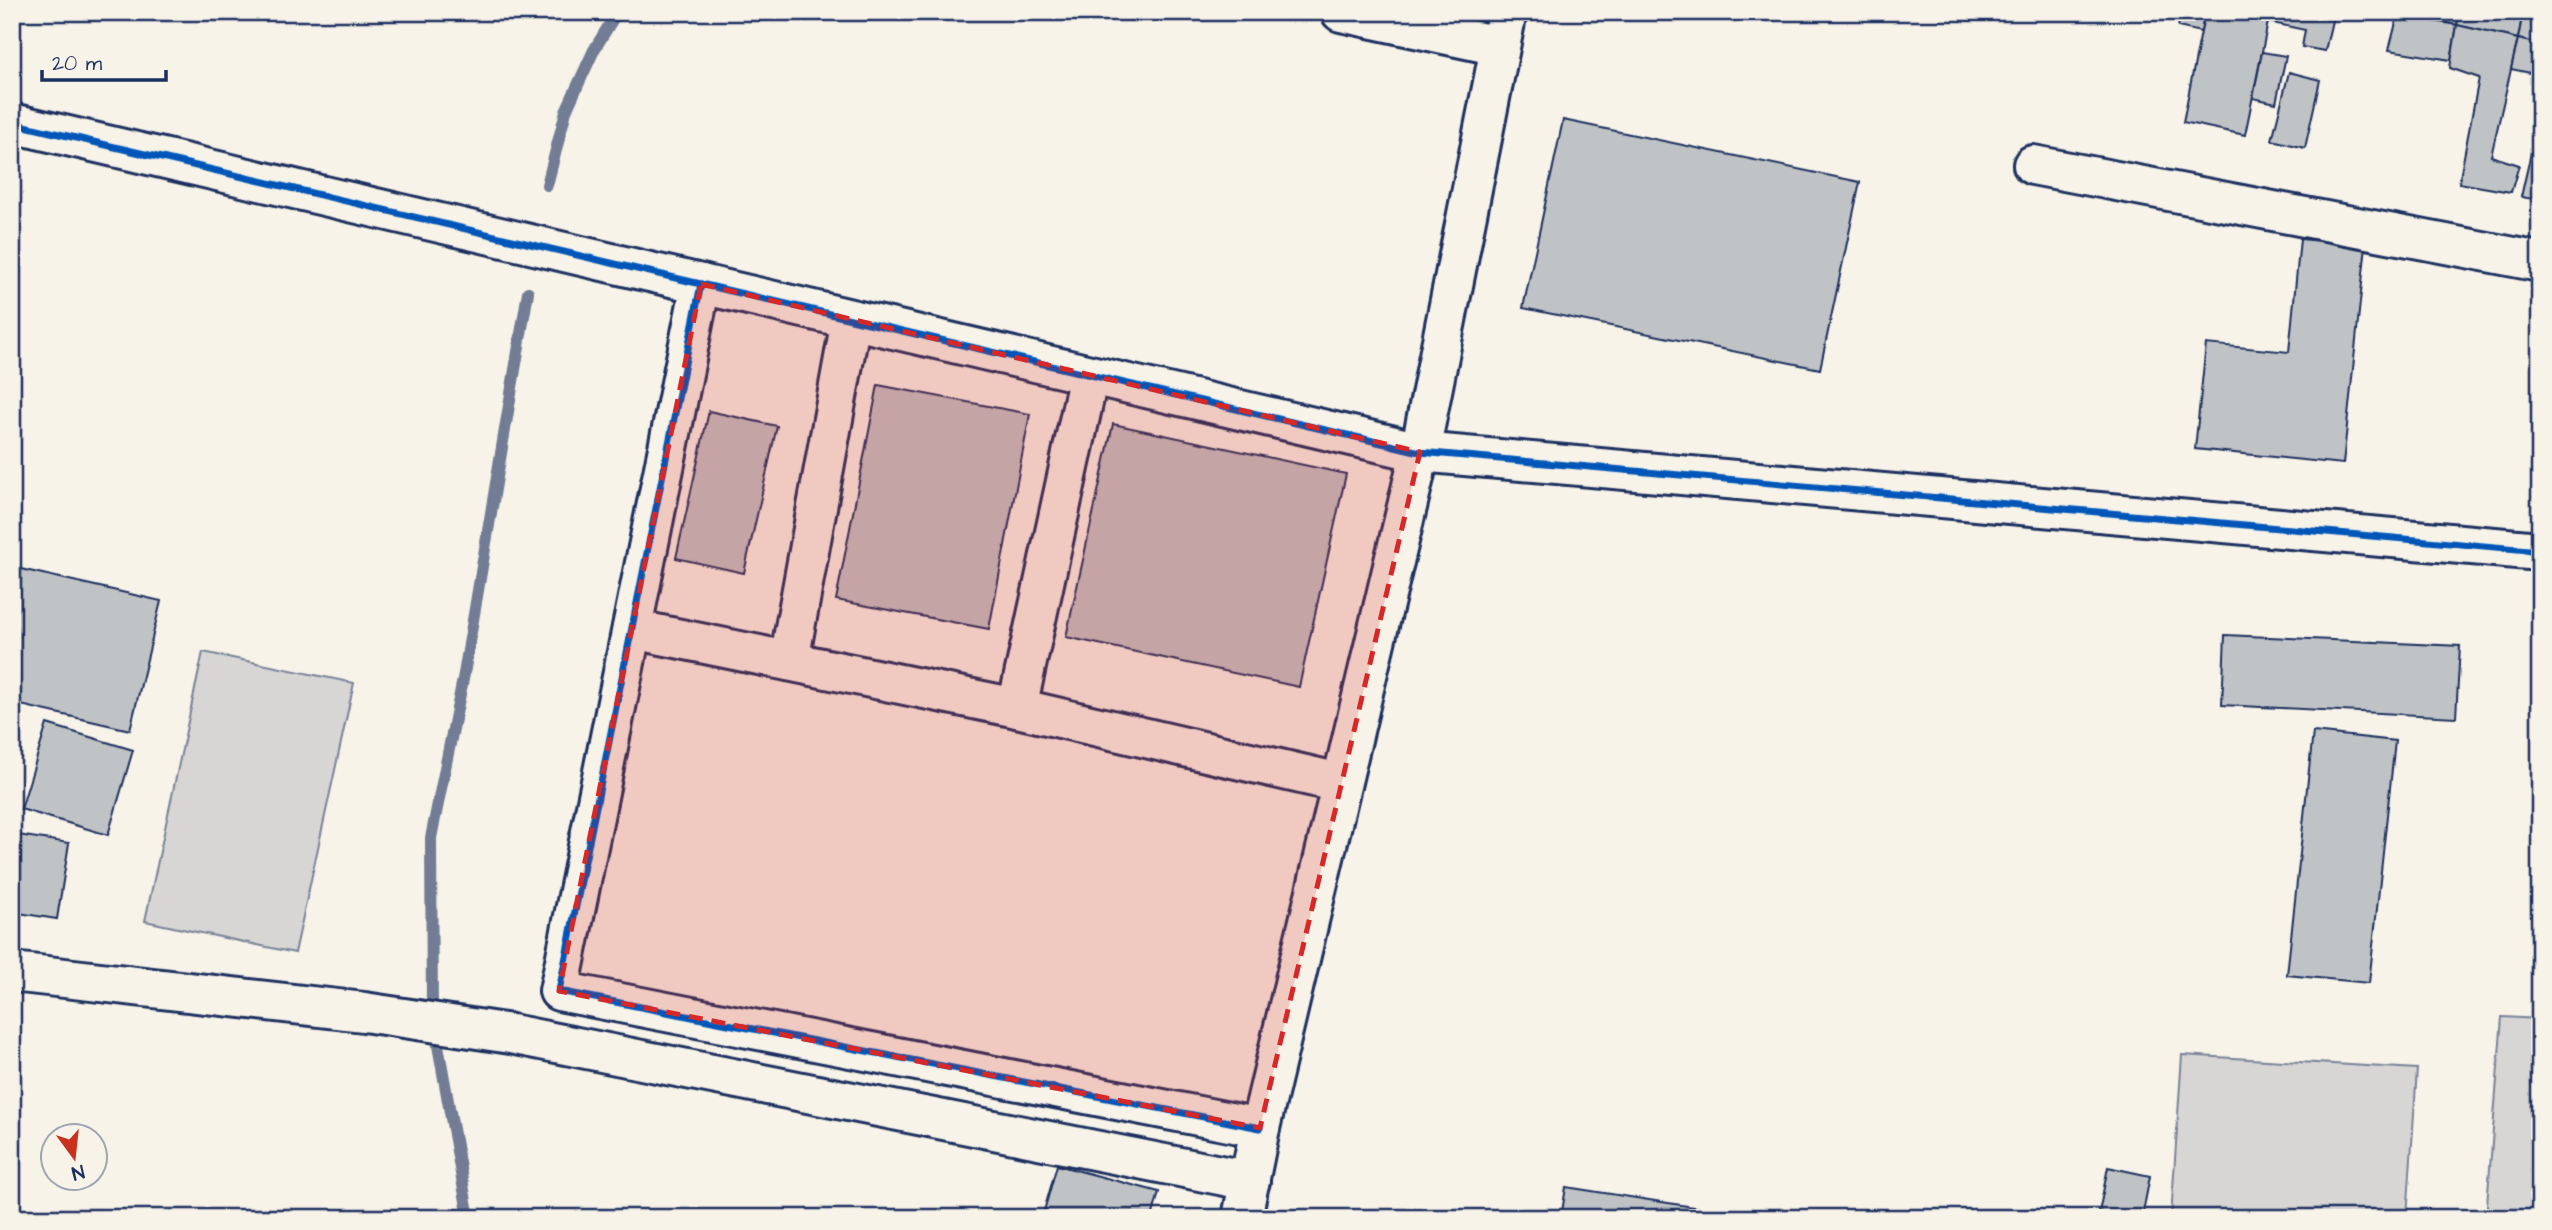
<svg xmlns="http://www.w3.org/2000/svg" width="2552" height="1230" font-family="'Architects Daughter',sans-serif">
<style>
.green{fill:#d7d6d4;stroke:#798299;stroke-width:2}
.lines{fill:none;stroke-linecap:round;stroke-linejoin:round}
.stream{stroke:#727c95;stroke-width:12}
.building{fill:#c0c3c5;stroke:#1b2f5e;stroke-width:2}
.minor-casing{stroke:#1b2f5e;stroke-width:44}
.minor{stroke:#f7f3e8;stroke-width:38}
.cycleway-casing{stroke:#f7f3e8;stroke-width:11}
.cycleway{stroke:#0057b8;stroke-width:7}
.marked{fill:#d62828;fill-opacity:0.2;stroke:#d62828;stroke-width:5;stroke-dasharray:14 9;stroke-linejoin:round}
</style>
<rect width="100%" height="100%" fill="#f7f3e8"/>
<filter id="ink" filterUnits="userSpaceOnUse"><feTurbulence type="fractalNoise" baseFrequency=".0143" numOctaves="2"/><feDisplacementMap in="SourceGraphic" scale="14" xChannelSelector="R" yChannelSelector="G"/><feConvolveMatrix kernelMatrix="1 2 1 2 8 2 1 2 1" color-interpolation-filters="sRGB"/></filter>
<g filter="url(#ink)">
<g class="green">
<polygon points="203,652 354,683 295,953 145,921"/>
<polygon points="2502,1017 2540,1019 2540,1218 2486,1218"/>
<polygon points="2182,1055 2417,1069 2407,1218 2171,1218"/>
</g>
<g class="lines">
<g class="stream">
<polyline points="547,185 566,111 594,50 617,12"/>
<polyline points="469,1218 432,1012 431,838 464,674 528,292"/>
</g>
</g>
<g class="building">
<polygon points="2181,12 2205,12 2201,32 2178,27"/>
<polygon points="2205,12 2268,22 2245,135 2183,122"/>
<polygon points="2217,12 2270,12 2268,22"/>
<polygon points="2270,12 2334,12 2325,51 2302,47 2305,30 2268,22"/>
<polygon points="2399,12 2460,12 2457,25"/>
<polygon points="2460,12 2523,12 2518,39 2457,25"/>
<polygon points="2523,12 2540,12 2540,44 2518,39"/>
<polygon points="2398,15 2457,25 2451,60 2389,50"/>
<polygon points="2457,25 2518,39 2491,156 2519,165 2511,192 2459,183 2479,78 2450,68"/>
<polygon points="2518,39 2540,44 2540,75 2511,69"/>
<polygon points="2262,52 2286,56 2276,103 2253,98"/>
<polygon points="2289,72 2320,80 2305,148 2272,140"/>
<polygon points="2540,113 2540,200 2521,197"/>
<polygon points="1563,120 1860,182 1820,369 1523,308"/>
<polygon points="2300,239 2366,245 2343,464 2195,449 2206,344 2289,352"/>
<polygon points="878,385 1030,414 989,629 836,600"/>
<polygon points="709,411 777,426 744,573 676,558"/>
<polygon points="1113,424 1346,474 1299,687 1066,637"/>
<polygon points="12,567 161,601 130,730 12,703"/>
<polygon points="2225,635 2460,646 2456,717 2222,705"/>
<polygon points="47,724 133,750 108,835 21,809"/>
<polygon points="2313,732 2395,741 2369,983 2287,975"/>
<polygon points="12,834 69,843 57,919 12,912"/>
<polygon points="1057,1165 1159,1192 1152,1218 1042,1218"/>
<polygon points="2108,1167 2150,1176 2142,1218 2098,1218"/>
<polygon points="1566,1187 1764,1218 1561,1218"/>
</g>
<g class="lines">
<g class="minor-casing">
<g id="minor">
<polyline points="1341,12 1499,46"/>
<polyline points="12,123 1420,452 2540,551"/>
<polyline points="2033,165 2540,262"/>
<polyline points="701,284 559,991 1260,1128"/>
<polyline points="632,629 1017,708 1340,783"/>
<polyline points="789,661 851,320"/>
<polyline points="1017,708 1089,375"/>
<polyline points="12,972 364,1012 511,1034 1250,1181"/>
<polyline points="1242,1218 1260,1128 1420,452 1507,12"/>
</g>
</g>
<use href="#minor" class="minor"/>
<g class="cycleway-casing">
<g id="cycleway">
<polyline points="12,123 1420,452 2540,551"/>
<polyline points="701,284 559,991 1260,1128"/>
</g>
</g>
<use href="#cycleway" class="cycleway"/>
</g>
</g>
<path class="marked" d="M701,284L1420,452L1260,1128L559,991Z"/>
<rect width="2552" height="1230" fill="none" stroke="#f7f3e8" stroke-width="42"/>
<rect x="21" y="21" width="2510" height="1188" fill="none" stroke="#1b2f5e" stroke-width="2.5" filter="url(#ink)"/>
<g transform="translate(74 1157) rotate(165)"><circle r="33" fill="#f7f3e8" stroke="#9fa5b1" stroke-width="2"/>
<path d="M0-5L12 26L0 18L-12 26Z" fill="#c8321e"/>
<text y="-10" font-size="19" font-weight="bold" text-anchor="middle" fill="#1b2f5e">N</text>
</g>
<path d="M42 70v10h124v-10" fill="none" stroke="#1b2f5e" stroke-width="3.5"/>
<text x="52" y="70" font-size="21" fill="#1b2f5e" stroke="#f7f3e8" stroke-width="5" paint-order="stroke">20 m</text>
</svg>
